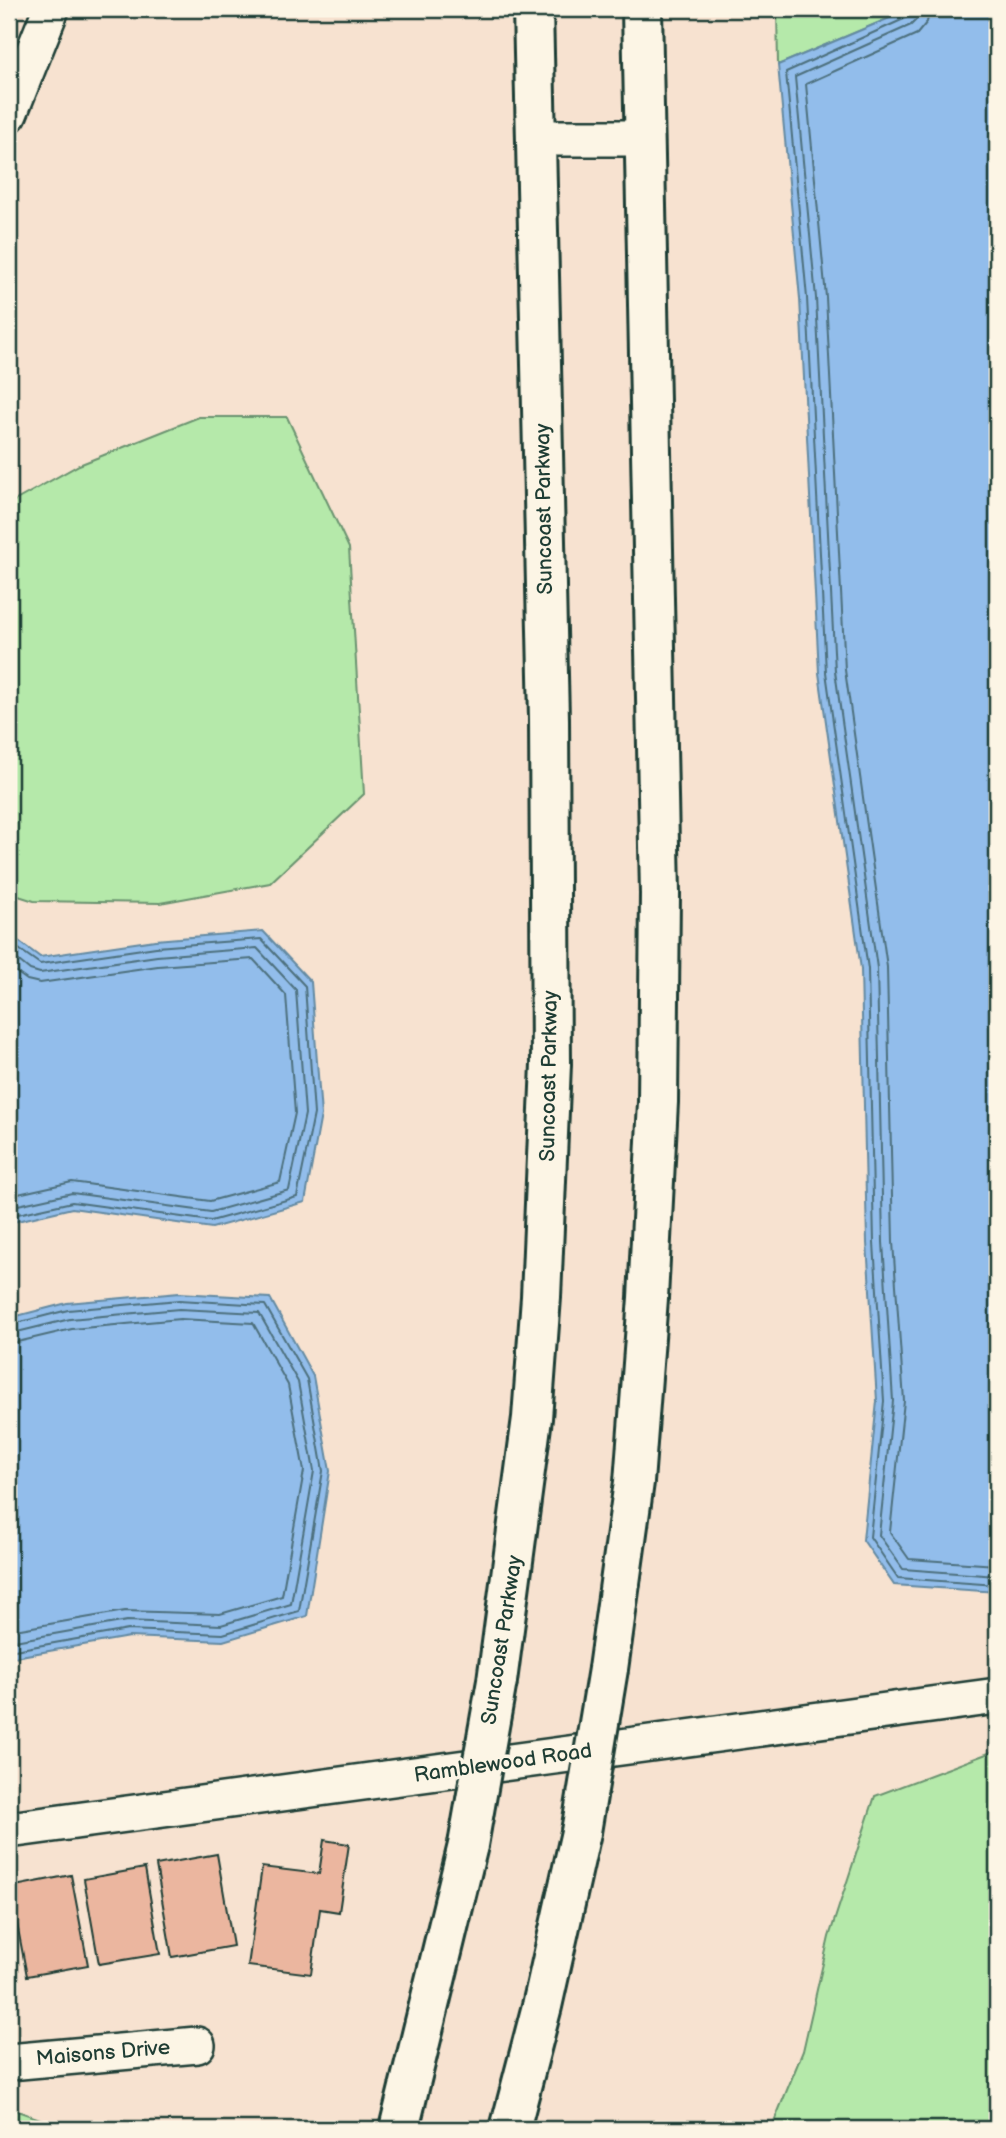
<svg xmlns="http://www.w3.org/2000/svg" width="1006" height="2138" font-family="'Balsamiq Sans',sans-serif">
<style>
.green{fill:#b5e9aa;stroke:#6a936f;stroke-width:2}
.water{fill:#92bdeb;stroke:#648aa2;stroke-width:2}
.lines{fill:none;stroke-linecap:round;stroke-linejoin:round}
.shore{stroke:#4d707d;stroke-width:2}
.building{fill:#ebb69f;stroke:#1f3d34;stroke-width:2}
.minor-casing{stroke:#1f3d34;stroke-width:40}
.highway-casing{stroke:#1f3d34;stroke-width:44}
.minor{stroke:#fcf5e5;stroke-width:35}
.highway{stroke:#fcf5e5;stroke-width:38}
.highway-bridge-casing{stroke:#1f3d34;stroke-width:44;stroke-linecap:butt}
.highway-bridge{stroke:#fcf5e5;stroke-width:38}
.labels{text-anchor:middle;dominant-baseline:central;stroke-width:7;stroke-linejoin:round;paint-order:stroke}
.street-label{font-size:21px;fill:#1f3d34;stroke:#fcf5e5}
</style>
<rect width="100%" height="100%" fill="#f7e2d0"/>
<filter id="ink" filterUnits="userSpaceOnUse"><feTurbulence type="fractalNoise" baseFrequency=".0143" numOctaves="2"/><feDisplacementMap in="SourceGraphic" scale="14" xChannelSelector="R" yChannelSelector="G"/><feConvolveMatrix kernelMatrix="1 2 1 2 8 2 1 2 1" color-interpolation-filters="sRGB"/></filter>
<g filter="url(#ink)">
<g class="green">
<polygon points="777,9 911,9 778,65"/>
<polygon points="199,417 287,417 349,548 364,794 270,883 160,903 34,901 9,893 9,504 79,465"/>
<polygon points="997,1750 997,2129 771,2129 803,2051 829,1937 875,1796"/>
<polygon points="9,2108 68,2129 9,2129"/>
</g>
<g class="water">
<polygon points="911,9 997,9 997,1592 894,1585 863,1540 877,1401 867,1243 861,969 819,673 800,299 778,65"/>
<polygon points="263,931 311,982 321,1115 305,1202 212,1228 72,1208 9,1223 9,934 40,957 155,940"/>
<polygon points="179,1293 270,1298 313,1376 330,1471 307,1616 223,1641 129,1637 9,1658 9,1318 67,1303"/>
</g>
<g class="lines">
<g class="shore">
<polyline points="911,9 906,18 786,72 807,298 826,672 868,969 874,1243 884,1401 870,1537 898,1578 997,1585"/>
<polyline points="919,9 918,18 911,25 795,77 816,298 835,671 877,968 883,1242 893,1401 879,1535 903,1569 997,1576"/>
<polyline points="930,9 927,22 917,34 806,84 826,297 845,670 887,967 893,1242 904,1401 890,1532 909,1559 997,1565"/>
<polyline points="9,942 40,964 156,947 261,939 305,986 314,1114 297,1197 211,1221 72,1202 9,1216"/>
<polyline points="9,953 30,970 40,973 157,956 257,948 296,990 305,1114 289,1190 211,1212 72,1193 9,1207"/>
<polyline points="9,967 27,980 40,983 158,966 253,959 286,995 295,1113 280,1182 210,1201 72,1182 9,1196"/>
<polyline points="9,1325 68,1310 179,1300 265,1305 307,1379 323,1471 299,1611 223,1634 128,1630 9,1651"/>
<polyline points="9,1334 70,1319 179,1309 259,1313 298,1382 314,1471 291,1604 221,1625 127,1621 9,1642"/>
<polyline points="9,1344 72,1329 180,1319 253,1323 288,1385 304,1471 282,1596 220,1614 125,1611 9,1631"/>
</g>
</g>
<g class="building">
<polygon points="324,1840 349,1844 339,1912 320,1909 311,1974 248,1966 262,1867 319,1874"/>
<polygon points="217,1854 233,1946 172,1957 156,1865"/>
<polygon points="145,1868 160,1954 99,1964 84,1879"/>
<polygon points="71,1875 88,1965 27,1976 10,1887"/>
<polygon points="9,1940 16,1977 9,1978"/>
</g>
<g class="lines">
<g class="minor-casing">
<g id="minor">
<polyline points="9,114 51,9"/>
<polyline points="536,138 645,138"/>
<polyline points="9,1830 997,1696"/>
<polyline points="9,2062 197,2045"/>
</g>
</g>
<g class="highway-casing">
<g id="highway">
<polyline points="608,1669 634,1482 648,1298 658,1102 660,894 642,9"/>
<polyline points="497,1681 532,1418 541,1297 551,1064 549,719 533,9"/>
<polyline points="399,2129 468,1845"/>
<polyline points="510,2129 542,2006 581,1832"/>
</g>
</g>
<use href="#minor" class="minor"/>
<use href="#highway" class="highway"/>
<g class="highway-bridge-casing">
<g id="highway-bridge">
<polyline points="581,1832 608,1669"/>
<polyline points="468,1845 497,1681"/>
</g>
</g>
<use href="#highway-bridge" class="highway-bridge"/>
</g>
</g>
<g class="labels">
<g class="street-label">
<text transform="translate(544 509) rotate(-91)">Suncoast Parkway</text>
<text transform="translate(549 1076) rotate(-89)">Suncoast Parkway</text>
<text transform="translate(502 1640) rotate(-81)">Suncoast Parkway</text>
<text transform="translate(503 1763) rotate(-8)">Ramblewood Road</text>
<text transform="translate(103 2053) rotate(-5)">Maisons Drive</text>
</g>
</g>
<rect width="1006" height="2138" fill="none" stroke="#fcf5e5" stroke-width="35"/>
<rect x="18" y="18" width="971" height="2103" fill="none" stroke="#1f3d34" stroke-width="2.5" filter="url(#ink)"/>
</svg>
